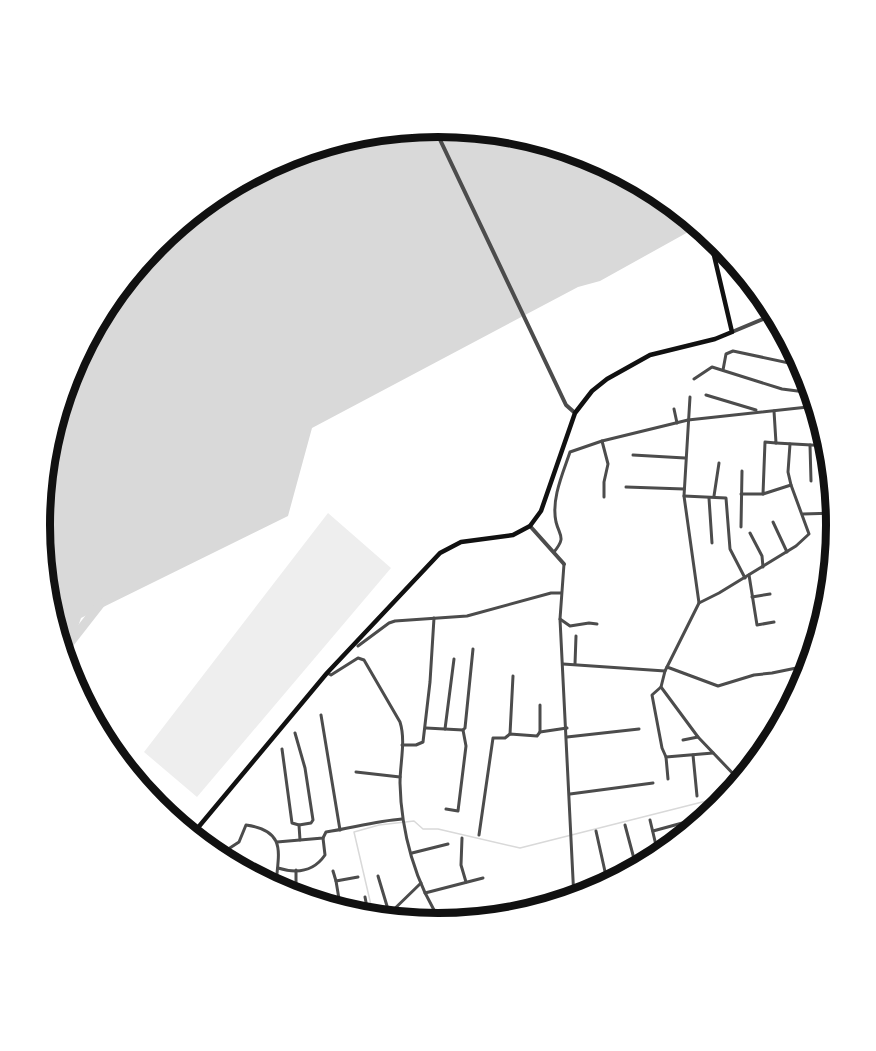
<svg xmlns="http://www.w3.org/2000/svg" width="876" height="1051" font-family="Jost,sans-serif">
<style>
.green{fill:#eee}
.water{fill:#d9d9d9}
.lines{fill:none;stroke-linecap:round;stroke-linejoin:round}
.stream{stroke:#d9d9d9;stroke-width:1.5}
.river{stroke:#d9d9d9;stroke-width:9}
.minor{stroke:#4c4c4c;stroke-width:3}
.tertiary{stroke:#4c4c4c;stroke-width:4}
.secondary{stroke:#111;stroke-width:4.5}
.rim{fill:none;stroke:#111;stroke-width:8}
</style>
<rect width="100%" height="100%" fill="#fff"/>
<polygon class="green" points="328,513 391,568 197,797 144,752"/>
<polygon class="water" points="438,127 516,134 591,157 660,194 699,226 600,281 578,287 312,428 288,516 81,618 65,664 47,603 39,525 47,447 70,373 106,304 156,243 217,194 286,157 360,134"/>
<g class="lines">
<g class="stream">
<polyline points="135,782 177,816"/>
<polyline points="374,918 354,832 379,825 414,821 423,829 438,829 520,848 730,795"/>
</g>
<polyline class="river" points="62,653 101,603"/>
<g class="minor">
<polyline points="723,370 726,354 733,351 803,366"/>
<polyline points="694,379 712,367 782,389 813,393"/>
<polyline points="706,395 756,410"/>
<polyline points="690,397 684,496 699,603 665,671 661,687 698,737 741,782"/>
<polyline points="674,409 677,423"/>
<polyline points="602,441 608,464 604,482 604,497"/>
<polyline points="776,443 829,446"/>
<polyline points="790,444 788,472 791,485"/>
<polyline points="810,445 811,481"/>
<polyline points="633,455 685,458"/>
<polyline points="830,455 830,489"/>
<polyline points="626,487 684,489"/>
<polyline points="741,494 763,494"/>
<polyline points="684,496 726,498 730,549 745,578"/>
<polyline points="714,496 719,463"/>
<polyline points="709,498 712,543"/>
<polyline points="803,514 836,513"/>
<polyline points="773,522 787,552"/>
<polyline points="741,527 742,471"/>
<polyline points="750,533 762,556 763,567"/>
<path d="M554,552C566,537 560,537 556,522C551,499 563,473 570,452L602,441L688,420L817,406"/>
<polyline points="564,564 560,619 574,899"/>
<polyline points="749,575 757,625 774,622"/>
<polyline points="752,597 770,594"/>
<polyline points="699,603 719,593 796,546 809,534 791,485 763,494 765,442 776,443 774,411"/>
<polyline points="560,619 570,626 589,623 597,624"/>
<polyline points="358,646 389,623 395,621 467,616 551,593 561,593"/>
<polyline points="563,664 665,671"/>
<polyline points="575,664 576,636"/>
<polyline points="667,667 718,686 754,675 772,673 811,665"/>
<path d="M327,673L331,675L358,658L364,660L400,722C406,741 400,763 400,783C401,831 415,884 443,924"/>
<polyline points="661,687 652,695 662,748 666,757"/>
<polyline points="321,715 340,830"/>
<polyline points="426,728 463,730 465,728 473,649"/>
<polyline points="445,729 454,659"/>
<polyline points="540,732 540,705"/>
<polyline points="295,733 305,768 313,820 311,823 299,825"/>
<polyline points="510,734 513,676"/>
<polyline points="567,737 639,729"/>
<polyline points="683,740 698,737"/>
<polyline points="402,745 416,745 423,742 430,682 434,618"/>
<polyline points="282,749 292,823 299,825 300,840"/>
<polyline points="693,755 697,796"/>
<polyline points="356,772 400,777"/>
<polyline points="668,779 666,757 713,753"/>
<polyline points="570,794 653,783"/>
<polyline points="446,809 458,811 466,746 463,730"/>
<polyline points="650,820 659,858"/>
<polyline points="625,825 637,870"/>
<polyline points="596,831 608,885"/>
<polyline points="653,831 686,822 708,811 710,816"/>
<polyline points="479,835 493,738 505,738 510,734 537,736 540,732 567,728"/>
<polyline points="462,838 461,865 466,882"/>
<path d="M277,842L323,838L326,832C352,828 376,821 402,819"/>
<polyline points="412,853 448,844"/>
<path d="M216,857L239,842L246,825C291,831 276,859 276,889"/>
<path d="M278,868C297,874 314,871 325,855L323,838"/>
<polyline points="296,870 296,897"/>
<polyline points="333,871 336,881"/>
<polyline points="378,876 390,916 406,917"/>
<polyline points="425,893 483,878"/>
<polyline points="365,897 369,918"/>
<polyline points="312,902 313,899 339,899"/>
<polyline points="341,911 336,881 358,877"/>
<polyline points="384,919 421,883"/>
</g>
<g class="tertiary">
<polyline points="434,127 566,405 575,413"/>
<polyline points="732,332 775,314"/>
<polyline points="530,526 564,564"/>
</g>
<polyline class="secondary" points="191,836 327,673 440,553 461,542 513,535 530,526 541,511 575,413 592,391 607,379 650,355 715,339 732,332 709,234"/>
</g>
<path d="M0 0H876V1051H0ZM50 525a388 388 0 1 1 776 0a388 388 0 1 1-776 0Z" fill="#fff" fill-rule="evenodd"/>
<path class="rim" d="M50 525a388 388 0 1 1 776 0a388 388 0 1 1-776 0Z"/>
</svg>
